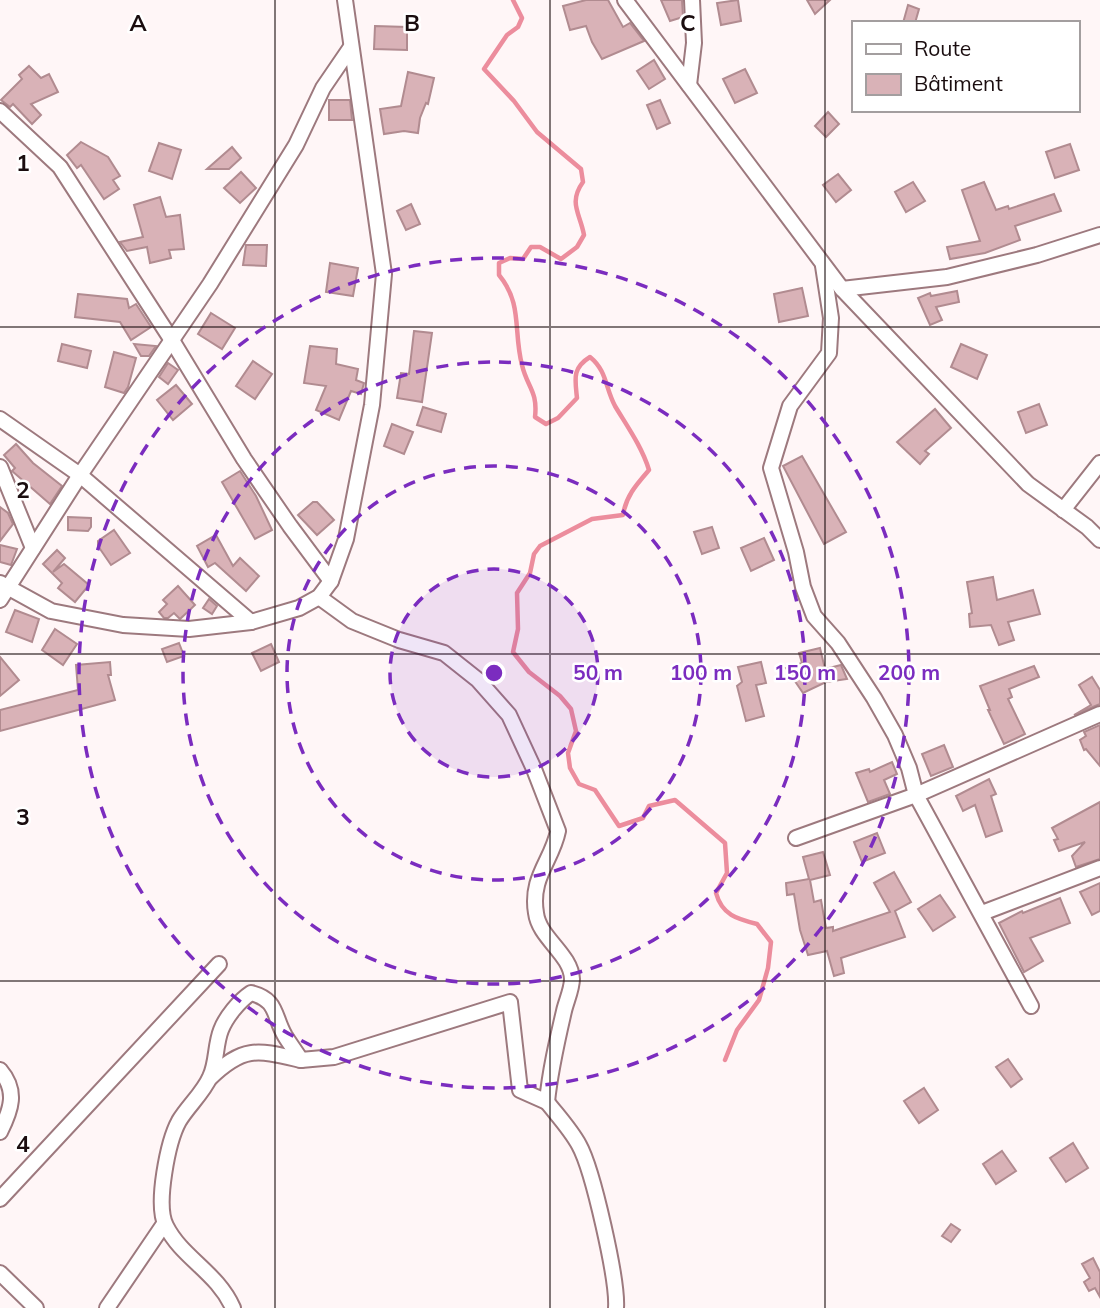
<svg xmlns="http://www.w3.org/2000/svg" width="1100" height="1308" font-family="Mulish,sans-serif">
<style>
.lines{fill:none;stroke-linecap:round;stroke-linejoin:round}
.stream{stroke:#ec8d9d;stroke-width:4.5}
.building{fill:#d9b2b7;stroke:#b18b90;stroke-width:2}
.minor-casing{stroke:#9d797e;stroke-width:18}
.minor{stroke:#fff;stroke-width:14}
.grid{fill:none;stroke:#1a0d0f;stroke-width:2;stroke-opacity:0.55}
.ring{fill:none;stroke:#7b2cbf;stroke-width:3.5;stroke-dasharray:12 9}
.grid-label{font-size:23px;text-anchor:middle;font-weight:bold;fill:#1a0d0f;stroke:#fff;stroke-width:5;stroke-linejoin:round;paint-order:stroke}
.centre{fill:#7b2cbf;stroke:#fff;stroke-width:3.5}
.ring-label{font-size:21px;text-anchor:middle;font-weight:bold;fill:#7b2cbf;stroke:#fff;stroke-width:5;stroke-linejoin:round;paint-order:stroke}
</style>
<rect width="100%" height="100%" fill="#fff6f7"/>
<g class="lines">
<path class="stream" d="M513,0L522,18L518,27L507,35L484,69L514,101L537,132L581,169L583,182C568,203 580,213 584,235L577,247L561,259L540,247H531L523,259L510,258L499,263V275C523,304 513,331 522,365C527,387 538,391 535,417L546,424L558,418L577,398C575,379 572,368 590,357C607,371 605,387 615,406C627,426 642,447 649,470C636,485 626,496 623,515L592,519L540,546L534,554L530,573L517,593L518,629L513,652L529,672L560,696L571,709L576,731L568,753L570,768L579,784L595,790L619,826L643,818L649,806L675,800L725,843L727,873L716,893C722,915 737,919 757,924L771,942L768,968L759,1000L737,1030L725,1060"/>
</g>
<g class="building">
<polygon points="586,0 608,0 623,27 630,23 644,41 602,59 592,42 586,26 570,30 563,6"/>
<polygon points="661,0 682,0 683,17 670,21"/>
<polygon points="738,0 741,21 721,25 717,3"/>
<polygon points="807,0 830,0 815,14"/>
<polygon points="908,5 919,9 915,23 903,23"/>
<polygon points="375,26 407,27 407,50 374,49"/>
<polygon points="654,60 665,79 649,89 637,71"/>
<polygon points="29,66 41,78 49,74 58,92 31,104 41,115 32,124 13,104 10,107 1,100 22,79 19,75"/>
<polygon points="745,69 757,93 735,103 723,79"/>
<polygon points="408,72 434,78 428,104 426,103 420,118 418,133 404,131 384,134 380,109 401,106"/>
<polygon points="329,100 350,100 352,120 329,120"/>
<polygon points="660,100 670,123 657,129 647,105"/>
<polygon points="828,112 839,124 826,137 815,126"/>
<polygon points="81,142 108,157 120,176 113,180 119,189 104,199 81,165 77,168 67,155"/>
<polygon points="159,143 181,150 172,179 149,171"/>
<polygon points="1070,144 1079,170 1055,178 1046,152"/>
<polygon points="232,147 241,158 229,169 207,169"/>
<polygon points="241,172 256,188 240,203 224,188"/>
<polygon points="838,174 851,190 836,202 823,185"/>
<polygon points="913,182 925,201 906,212 895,192"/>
<polygon points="984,182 996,210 1008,206 1009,209 1054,194 1061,211 1015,226 1020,240 985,253 950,259 947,247 980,241 962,190"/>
<polygon points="160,197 166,217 180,215 184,249 169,250 171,258 150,263 147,247 127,251 120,242 143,237 134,205"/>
<polygon points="411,204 420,224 406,230 397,211"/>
<polygon points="246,245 267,245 266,266 243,265"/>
<polygon points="330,263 358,268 353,296 326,292"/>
<polygon points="802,288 808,316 779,322 774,294"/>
<polygon points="957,291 959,302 936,307 942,320 930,325 918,298 930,293 931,296"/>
<polygon points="78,294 127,299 129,308 136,304 151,327 131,340 120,322 75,317"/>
<polygon points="211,313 235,328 222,349 198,334"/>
<polygon points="414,331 432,333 422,402 397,398 401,373 409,374"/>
<polygon points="62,344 91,351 87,368 58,361"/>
<polygon points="134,344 156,346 149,356 141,356"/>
<polygon points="961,344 987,355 977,379 951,367"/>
<polygon points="310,346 337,349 336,364 358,369 356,380 364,383 361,394 351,391 339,420 316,410 326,386 304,383"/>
<polygon points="114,352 136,358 128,387 124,393 105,387"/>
<polygon points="253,361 272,374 255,399 236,386"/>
<polygon points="168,363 178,370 168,384 159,377"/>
<polygon points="176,385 192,404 173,420 157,400"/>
<polygon points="1039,404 1047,425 1026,433 1018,412"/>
<polygon points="423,407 446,414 441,432 417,425"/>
<polygon points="935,409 951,428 925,451 929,454 920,464 897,442"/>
<polygon points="392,424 413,432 404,454 384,446"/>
<polygon points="16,444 33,463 62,486 50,504 12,471 15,468 4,455"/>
<polygon points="802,456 846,532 824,544 783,466"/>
<polygon points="240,471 256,496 272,530 255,539 222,482"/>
<polygon points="313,502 317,502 334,520 317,535 298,515"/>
<polygon points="0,507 8,513 13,524 0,541"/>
<polygon points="68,517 91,518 91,527 88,531 68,530"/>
<polygon points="712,527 719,548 702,554 694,532"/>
<polygon points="114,530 130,553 111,565 98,546 98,541"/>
<polygon points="216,535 233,566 240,558 259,576 246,591 215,563 208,567 197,546"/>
<polygon points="764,538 774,560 751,571 741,548"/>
<polygon points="0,545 17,549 11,565 0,562"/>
<polygon points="57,550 65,558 53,572 64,564 89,585 75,602 58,588 62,583 43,564"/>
<polygon points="993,577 997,600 1033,590 1040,614 1008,622 1014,640 999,645 991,625 970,627 969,614 972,613 967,582"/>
<polygon points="178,586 195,605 180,619 174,613 168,618 164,618 159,612 167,604 163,600"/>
<polygon points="209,599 217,606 212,614 203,608"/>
<polygon points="15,610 39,619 32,642 6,632"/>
<polygon points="55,629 77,644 63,665 42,650"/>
<polygon points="179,643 184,656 167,662 162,649"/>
<polygon points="271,644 279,662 261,671 252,653"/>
<polygon points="820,648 825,669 841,665 847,679 826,682 803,693 786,668 802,663 799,653"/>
<polygon points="0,657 19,680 0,696"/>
<polygon points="110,662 111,675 108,675 115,700 0,731 0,710 78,690 76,665"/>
<polygon points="761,662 766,683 756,685 764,716 746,721 737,686 742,682 738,667"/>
<polygon points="1034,666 1039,677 1009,689 1012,697 1008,699 1025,734 1004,744 988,710 990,710 980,686"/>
<polygon points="1092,677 1100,690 1100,704 1074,715 1091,705 1079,685"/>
<polygon points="1100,725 1100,766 1086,749 1084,750 1080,740 1086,736 1084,732"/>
<polygon points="944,745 953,767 931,776 922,754"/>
<polygon points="892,762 897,774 884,780 890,794 868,802 856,773 869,769 870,772"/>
<polygon points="989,779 996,794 991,796 1002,831 986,837 975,805 963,811 956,796"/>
<polygon points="1100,802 1100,859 1076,867 1072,856 1085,842 1059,851 1054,840 1058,839 1052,828"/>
<polygon points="877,833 885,853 862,862 854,842"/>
<polygon points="823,852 830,875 810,880 814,902 821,900 826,928 833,927 833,931 890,912 874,883 894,872 911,902 895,911 905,937 841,958 844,973 834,976 827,951 808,955 800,930 794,894 787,895 786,883 809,879 803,857"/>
<polygon points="1100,883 1100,911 1092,915 1080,892"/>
<polygon points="940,895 955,917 933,931 918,909"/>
<polygon points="1060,898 1070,923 1030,938 1043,961 1024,972 999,923 1022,911 1023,913"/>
<polygon points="1008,1059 1022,1079 1011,1087 996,1067"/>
<polygon points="924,1088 938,1110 919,1123 904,1101"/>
<polygon points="1073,1143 1088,1168 1066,1182 1050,1158"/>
<polygon points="1002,1151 1016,1171 996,1184 983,1164"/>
<polygon points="951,1224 960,1230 951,1242 942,1236"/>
<polygon points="1093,1258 1100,1272 1100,1297 1095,1288 1089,1291 1084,1282 1090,1278 1082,1264"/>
</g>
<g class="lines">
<g class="minor-casing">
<g id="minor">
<polyline points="625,0 842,289 1028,484 1087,527 1100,540"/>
<polyline points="689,85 694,43 692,0"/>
<polyline points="0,111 60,167 173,342 244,459 290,526 331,581"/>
<polyline points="823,266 831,318 829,353 790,406 771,468 796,552 803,587 814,616 838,643 874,698 895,735 909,768 916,795 1031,1006"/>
<polyline points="842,289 947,277 1037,255 1100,235"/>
<polyline points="0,419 80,475 251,622"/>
<polyline points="0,467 33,548"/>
<polyline points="1063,510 1100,463"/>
<polyline points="0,583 51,611 123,625 189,629 251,622 299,608 319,597 331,581 346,539 372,405 384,274 345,0"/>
<polyline points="0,600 80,475 210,284 296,145 323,88 351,47"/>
<polyline points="796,838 916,795 1100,714"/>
<polyline points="982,913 1100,868"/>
<path d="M0,1070C18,1091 11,1110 0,1132"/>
<path d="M210,1078C244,1045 258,1050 301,1060"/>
<path d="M547,1102C558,1116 571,1130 579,1145C593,1170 618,1281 616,1308"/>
<polyline points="0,1199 219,964"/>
<polyline points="0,1273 36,1308"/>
<polyline points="107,1308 164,1224"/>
<path d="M233,1308C217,1272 182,1258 166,1226C155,1205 168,1141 179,1121C188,1106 203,1093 210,1077C217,1063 215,1045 221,1030C226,1017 239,1001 251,993C278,1000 273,1015 285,1036C290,1044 296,1052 301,1060L334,1057L510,1002L520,1090L547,1102C550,1071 557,1041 564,1011C566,1002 572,989 572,979C571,954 539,938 536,913C530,877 552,861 558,831L534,769L509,715L478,680L444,653L399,640L352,621L319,597"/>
</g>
</g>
<use href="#minor" class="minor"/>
</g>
<path class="grid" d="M275,0V1308M550,0V1308M825,0V1308M0,327H1100M0,654H1100M0,981H1100"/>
<circle cx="494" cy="673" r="104" fill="#7b2cbf" fill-opacity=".12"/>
<g class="ring">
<circle cx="494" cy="673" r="104"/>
<circle cx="494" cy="673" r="207"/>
<circle cx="494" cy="673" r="311"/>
<circle cx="494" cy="673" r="415"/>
</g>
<g class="grid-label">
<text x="138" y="31">A</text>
<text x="412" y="31">B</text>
<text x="688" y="31">C</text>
<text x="23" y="171">1</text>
<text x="23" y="498">2</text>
<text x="23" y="825">3</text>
<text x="23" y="1152">4</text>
</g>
<circle cx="494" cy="673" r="10" class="centre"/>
<g class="ring-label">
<text x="598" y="680">50 m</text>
<text x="701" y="680">100 m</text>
<text x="805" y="680">150 m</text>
<text x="909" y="680">200 m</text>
</g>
<rect x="852" y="21" width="228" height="91" fill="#ffffff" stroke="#a39e9f" stroke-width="2"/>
<rect x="866" y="44" width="35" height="10" fill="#ffffff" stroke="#a39e9f" stroke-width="2"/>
<text x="914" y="56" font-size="21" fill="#1a0d0f">Route</text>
<rect x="866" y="74" width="35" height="21" fill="#d9b2b7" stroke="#a39e9f" stroke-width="2"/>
<text x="914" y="91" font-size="21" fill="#1a0d0f">Bâtiment</text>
</svg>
